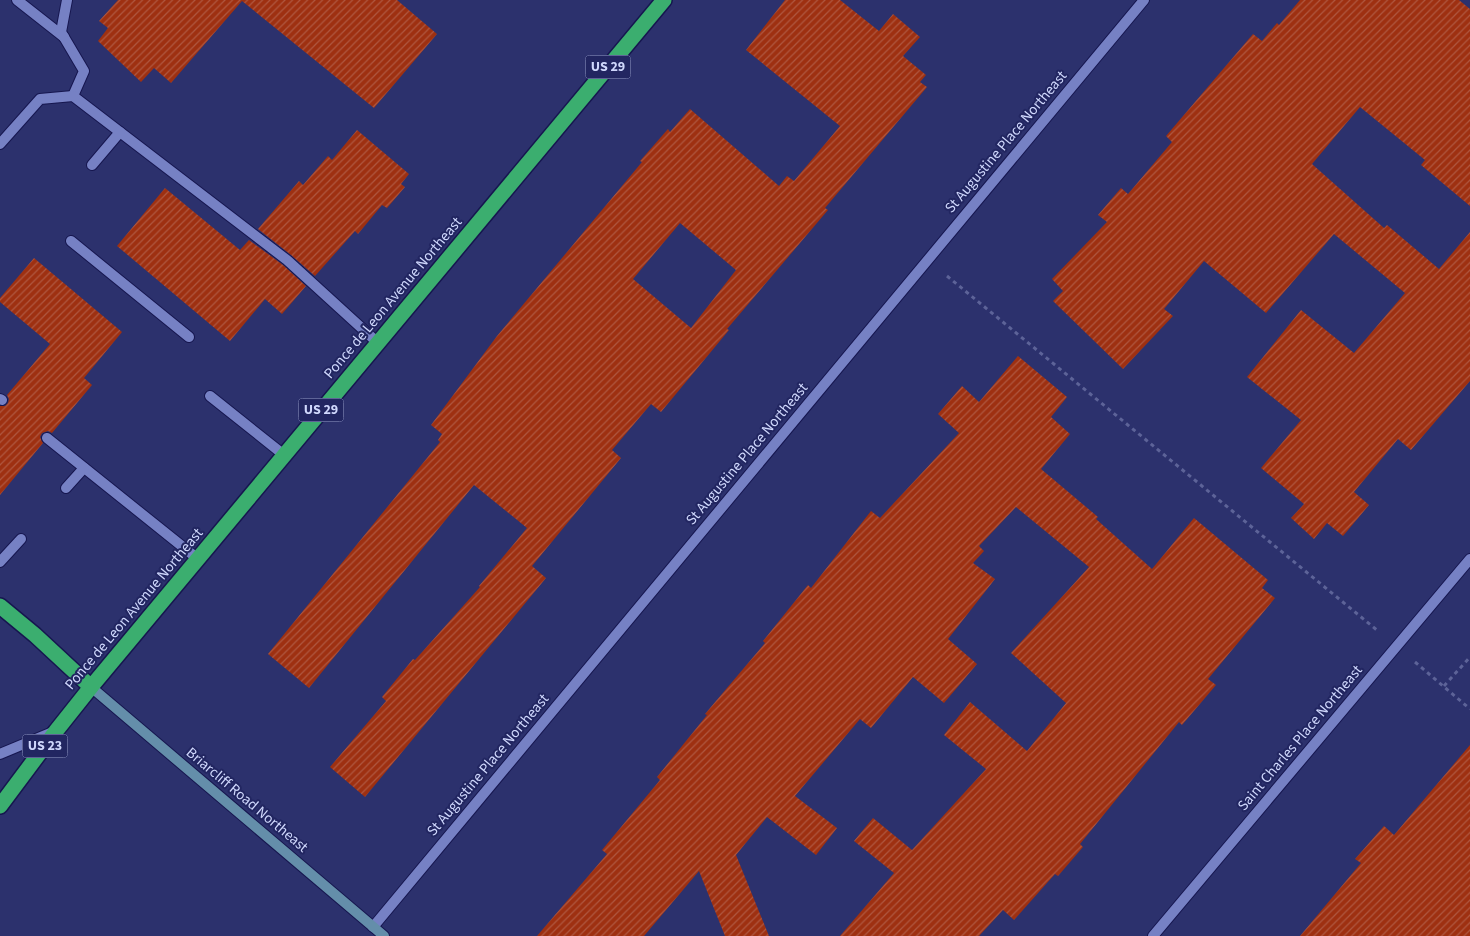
<svg xmlns="http://www.w3.org/2000/svg" width="1470" height="936" font-family="'Source Sans 3',sans-serif">
<style>
.building{fill:url(#building-hatch);fill-rule:evenodd}
.lines{fill:none;stroke-linecap:round;stroke-linejoin:round}
.lane-casing{stroke:#16164f;stroke-width:12}
.street-casing{stroke:#16164f;stroke-width:12}
.secondary-casing{stroke:#16164f;stroke-width:12}
.highway-casing{stroke:#16164f;stroke-width:18}
.path{stroke:#5d6398;stroke-width:3;stroke-dasharray:4 4;stroke-linecap:butt}
.lane{stroke:#7681c4;stroke-width:10}
.street{stroke:#7681c4;stroke-width:10}
.secondary{stroke:#648eaa;stroke-width:10}
.highway{stroke:#3bae6f;stroke-width:15}
.labels{text-anchor:middle;dominant-baseline:central;stroke-width:4;stroke-linejoin:round;paint-order:stroke}
.shield{fill:#222661;stroke:#9ba2ce;stroke-width:1}
.shield-label{font-size:14px;font-weight:bold;fill:#cfd7fc}
.street-label{font-size:15px;fill:#cfd7fc;stroke:#222661}
</style>
<defs>
<pattern id="building-hatch" width="6" height="6" patternUnits="userSpaceOnUse" patternTransform="scale(1.25)"><rect width="6" height="6" fill="#9e3011"/><path d="M-1 1l2-2M0 6l6-6M5 7l2-2" fill="none" stroke="#af5740"/></pattern>
</defs>
<rect width="100%" height="100%" fill="#2c316d"/>
<g class="building">
<polygon points="118,0 397,0 437,34 374,108 242,1 171,83 154,68 141,82 98,41 108,28 99,21"/>
<path d="M785,0H840L879,31L893,14L920,37L903,56L926,75L920,82L927,87L825,208L828,210L727,329L729,330L661,412L651,404L612,450L621,458L532,566L546,578L365,797L330,767L386,701L382,697L413,659L415,660L480,587L479,586L527,528L474,485L309,688L268,654L440,442L438,440L442,434L431,425L497,336L642,162L640,161L668,129L670,132L690,109L779,186L787,176L794,181L840,126L746,50ZM680,223L736,270L691,328L633,279Z"/>
<polygon points="1300,0 1459,0 1470,9 1470,206 1421,165 1425,160 1360,107 1312,164 1384,228 1387,225 1439,269 1470,232 1470,381 1411,450 1398,439 1354,492 1369,505 1343,536 1327,523 1314,539 1291,518 1304,504 1261,468 1301,420 1247,377 1301,310 1354,353 1405,293 1334,234 1266,313 1204,261 1164,309 1173,316 1123,369 1053,301 1063,291 1052,279 1107,222 1098,215 1121,188 1128,194 1172,142 1166,136 1253,34 1262,41 1277,23 1279,25"/>
<polygon points="357,130 409,174 401,184 405,187 387,208 382,205 358,234 355,231 315,276 291,255 258,229 299,181 303,185 328,156 332,160"/>
<polygon points="165,188 240,250 249,240 283,265 306,286 282,314 265,299 230,341 117,246"/>
<polygon points="34,258 122,332 84,378 92,385 52,433 48,431 42,433 40,437 43,443 0,495 0,406 5,406 8,403 9,399 7,395 50,344 0,302 0,298"/>
<polygon points="1018,356 1067,397 1051,417 1070,434 1041,469 1098,517 1096,519 1152,569 1194,518 1268,580 1262,588 1275,598 1208,679 1216,685 1182,725 1179,722 1080,844 1083,847 1058,876 1055,874 1014,920 1003,910 979,936 840,936 894,873 854,841 873,818 912,850 986,769 944,735 970,702 1027,751 1066,703 1011,653 1089,567 1016,507 979,546 984,551 973,563 995,579 948,639 977,664 944,703 913,677 871,728 860,719 795,796 837,828 816,855 767,817 736,855 769,936 725,936 699,871 644,936 537,936 607,854 602,850 660,780 657,777 707,715 705,714 765,643 763,641 808,585 811,588 871,511 880,518 959,433 938,414 962,386 979,402"/>
<polygon points="1470,745 1470,936 1300,936 1361,863 1355,859 1384,826 1394,835"/>
</g>
<g class="lines">
<g class="lane-casing">
<g id="lane">
<polyline points="17,0 64,37"/>
<polyline points="67,0 61,32 84,71 73,96"/>
<polyline points="0,144 40,99 73,96 287,260 378,343"/>
<polyline points="92,165 120,132"/>
<polyline points="71,241 189,337"/>
<polyline points="210,396 284,455"/>
<polyline points="0,399 2,400"/>
<polyline points="47,438 198,559"/>
<polyline points="66,488 84,468"/>
<polyline points="0,562 21,539"/>
</g>
</g>
<g class="street-casing">
<g id="street">
<polyline points="0,754 55,731"/>
<polyline points="373,927 1144,0"/>
<polyline points="1153,936 1470,559"/>
</g>
</g>
<g class="secondary-casing">
<polyline id="secondary" points="91,687 384,936"/>
</g>
<g class="highway-casing">
<g id="highway">
<polyline points="0,606 35,635 91,687"/>
<polyline points="0,806 56,731 91,687 664,0"/>
</g>
</g>
<g class="path">
<polyline points="947,276 1378,631"/>
<polyline points="1415,662 1470,709"/>
<polyline points="1444,686 1470,657"/>
</g>
<use href="#lane" class="lane"/>
<use href="#street" class="street"/>
<use href="#secondary" class="secondary"/>
<use href="#highway" class="highway"/>
</g>
<g class="labels">
<g class="shield">
<rect x="585.5" y="55.5" width="45" height="23" rx="4"/>
<rect x="298.5" y="398.5" width="45" height="23" rx="4"/>
<rect x="22.5" y="734.5" width="45" height="23" rx="4"/>
</g>
<g class="shield-label">
<text x="608" y="67">US 29</text>
<text x="321" y="410">US 29</text>
<text x="45" y="746">US 23</text>
</g>
<g class="street-label">
<text transform="translate(1006 142) rotate(-50)">St Augustine Place Northeast</text>
<text transform="translate(393 298) rotate(-50)">Ponce de Leon Avenue Northeast</text>
<text transform="translate(747 454) rotate(-50)">St Augustine Place Northeast</text>
<text transform="translate(134 609) rotate(-50)">Ponce de Leon Avenue Northeast</text>
<text transform="translate(1300 738) rotate(-50)">Saint Charles Place Northeast</text>
<text transform="translate(488 765) rotate(-50)">St Augustine Place Northeast</text>
<text transform="translate(247 800) rotate(40)">Briarcliff Road Northeast</text>
</g>
</g>
</svg>
